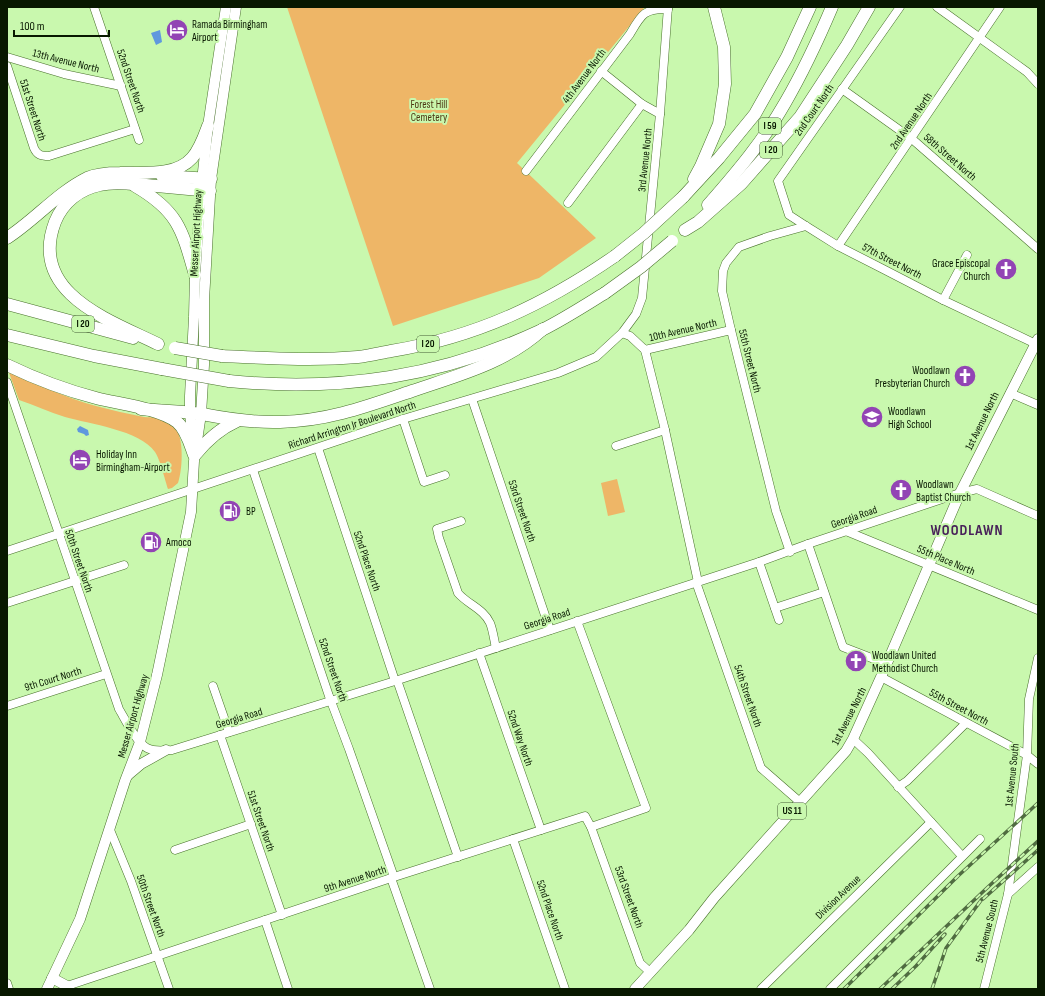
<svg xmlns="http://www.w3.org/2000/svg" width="1045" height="996" font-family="'Sofia Sans Condensed',sans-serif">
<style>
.green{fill:#eeb667}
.water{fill:#5f98de}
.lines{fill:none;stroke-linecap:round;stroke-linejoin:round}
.minor-casing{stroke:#49712c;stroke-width:9}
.major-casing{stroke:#49712c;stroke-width:11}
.highway-casing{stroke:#49712c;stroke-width:13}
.minor{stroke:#fff;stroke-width:8}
.major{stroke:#fff;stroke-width:10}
.highway{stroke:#fff;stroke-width:12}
.rail-casing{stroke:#506c41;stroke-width:3.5}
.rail{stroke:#c9f8ae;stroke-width:2;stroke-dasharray:6;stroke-linecap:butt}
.highway-bridge-casing{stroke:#49712c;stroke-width:13;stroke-linecap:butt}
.highway-bridge{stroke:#fff;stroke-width:12}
.labels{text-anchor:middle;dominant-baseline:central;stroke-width:4;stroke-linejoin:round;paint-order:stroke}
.shield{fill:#c9f8ae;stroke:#425b34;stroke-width:1}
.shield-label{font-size:10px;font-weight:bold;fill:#081800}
.poi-label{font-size:11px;fill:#081800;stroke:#c9f8ae;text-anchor:start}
.street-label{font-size:11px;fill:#081800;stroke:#c9f8ae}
.park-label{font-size:11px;fill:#4e3714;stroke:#c9f8ae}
.district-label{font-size:15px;font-weight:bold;letter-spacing:1px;fill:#482259;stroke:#c9f8ae}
</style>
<rect width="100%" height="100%" fill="#c9f8ae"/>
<g class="green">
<polygon points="287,7 645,7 517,163 596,238 539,278 393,326"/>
<path d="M8,370C37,384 66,398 96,406C112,410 128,414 144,417C153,418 164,416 171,422C185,432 183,468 178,483L172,488L168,489C165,480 160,459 155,452C140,430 89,424 65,417C49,412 34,405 19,400Z"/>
<polygon points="617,479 625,512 608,516 601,483"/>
</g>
<g class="water">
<polygon points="160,30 162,42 156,45 151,33"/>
<polygon points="80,426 88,430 89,435 86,436 84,434 78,432 77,429"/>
</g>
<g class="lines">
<g class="minor-casing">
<g id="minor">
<polyline points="94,7 139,140"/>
<polyline points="900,7 778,181 789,215 806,226 838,246 885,270 943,300 1036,344"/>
<polyline points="937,7 1027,72 1038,84"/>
<polyline points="7,57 64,74 121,86"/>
<path d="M7,66L34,148C37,155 41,156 49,156L135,129"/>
<polyline points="601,71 642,104 660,114"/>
<polyline points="842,89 912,139 1038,249"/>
<path d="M526,171L630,34C641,15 644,8 668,9"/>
<polyline points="568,203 642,104"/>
<polyline points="838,246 1000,7"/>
<polyline points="943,300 967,255"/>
<polyline points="622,333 630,336 645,350 731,330"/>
<polyline points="645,350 665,430 698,582"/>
<path d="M7,382L119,709C125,719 136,742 147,748C154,752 163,750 172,750L395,681L759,562L808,544L960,493L977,489L1038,516"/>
<polyline points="1010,393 1038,405"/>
<polyline points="472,399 550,630"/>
<polyline points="403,419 424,482 445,475"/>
<polyline points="616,446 665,430"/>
<polyline points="318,448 395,681"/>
<polyline points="253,470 329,696 349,749 394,877"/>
<path d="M461,521L437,529L439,538L458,593C467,604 484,609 490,623C493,630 494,640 496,648"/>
<polyline points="846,531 1038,610"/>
<polyline points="808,544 843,647 887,664"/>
<polyline points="7,551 403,419 558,373 596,357 622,333 636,314 642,298 660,114 668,7"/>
<polyline points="790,552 776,511 731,330 722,291 723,271 726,263 739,247 770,236 806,226"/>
<polyline points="759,562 779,620"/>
<polyline points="696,582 761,768 800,802"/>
<polyline points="7,603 124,565"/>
<polyline points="775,608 824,592"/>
<polyline points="577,621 646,808 591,827"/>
<polyline points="479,653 541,830"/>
<polyline points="881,677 1027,755 1038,764"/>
<polyline points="397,680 458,857"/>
<polyline points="213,686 229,732"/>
<polyline points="7,706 106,674"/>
<polyline points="220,735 282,915"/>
<polyline points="853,739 868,753 962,856"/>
<polyline points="898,787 907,781 966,723"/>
<polyline points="110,830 131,881 169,989"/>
<polyline points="513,839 565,989"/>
<polyline points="175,850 251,824"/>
<polyline points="391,878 430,989"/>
<polyline points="1008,894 1038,867"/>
<polyline points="265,920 288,989"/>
<polyline points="7,983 9,989"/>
<polyline points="68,989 67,986 394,877 585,816 591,827 640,963 650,972"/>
<polyline points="761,989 931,822"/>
<polyline points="830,989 980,839"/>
<polyline points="984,989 1008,894 1027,755 1029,699 1038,658"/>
</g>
</g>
<g class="major-casing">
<g id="major">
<polyline points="193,443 190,413 190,396 194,317 195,275 201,190 208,126 226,7"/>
<polyline points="128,775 141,764 166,750"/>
<polyline points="52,978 67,986"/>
<polyline points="47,989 80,919 125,781 140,742 157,675 191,512 194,461 201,414 204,365 204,300 211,179 236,7"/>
<polyline points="635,989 689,930 714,898 846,751 853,739 881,677 960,493 1038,339"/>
</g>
</g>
<g class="highway-casing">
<g id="highway">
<polyline points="162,176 211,179"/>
<polyline points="694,179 701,166 719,124 725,84 724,47 714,7"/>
<path d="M135,186C178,211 182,229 195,275"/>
<polyline points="683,197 719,158 755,114 787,57 810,7"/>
<path d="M708,205C736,173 764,140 785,103C803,72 818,40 832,7"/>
<polyline points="685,230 698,222 741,184 800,117 847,45 869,7"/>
<path d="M7,238C35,220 57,193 87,178C96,174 109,173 120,173C143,172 175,177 192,158C200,149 204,137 208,126"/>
<polyline points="7,304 133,338"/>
<polyline points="7,335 94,356 162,369"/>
<path d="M158,344C109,320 28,293 55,222C63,202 80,189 100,185C115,181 131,184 146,185C167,187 188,189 210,191"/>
<path d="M222,356C267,358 313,361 358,357C369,356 380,353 391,351C476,337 544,305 615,256"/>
<path d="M7,365C36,379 65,390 96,398C119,404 158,408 177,422C186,429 190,444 194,455"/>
<path d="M229,381C339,392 441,377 542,330C564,319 584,306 605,293"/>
<path d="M141,409C162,411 182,411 202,414C228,419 253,423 280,422C328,421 368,406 412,391C459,375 506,363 543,329"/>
<path d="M195,455C207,440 219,429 237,421"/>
</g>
</g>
<use href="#minor" class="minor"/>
<use href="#major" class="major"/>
<use href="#highway" class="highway"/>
<g class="rail-casing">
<g id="rail">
<polyline points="983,899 1038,850"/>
<polyline points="844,989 958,876 1038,803"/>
<polyline points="880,989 988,887 1038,841"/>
<polyline points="892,989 916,966 945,934"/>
<polyline points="932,989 946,948 982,899"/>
</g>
</g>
<use href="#rail" class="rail"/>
<g class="highway-bridge-casing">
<g id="highway-bridge">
<polyline points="615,256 644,233 683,197"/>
<polyline points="605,293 641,267 672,241"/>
<polyline points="175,348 222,356"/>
<polyline points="162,369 229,381"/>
</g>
</g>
<use href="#highway-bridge" class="highway-bridge"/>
</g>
<defs>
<g id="hotel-disc" transform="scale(1.15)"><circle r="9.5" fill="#9244b4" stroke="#c9f8ae"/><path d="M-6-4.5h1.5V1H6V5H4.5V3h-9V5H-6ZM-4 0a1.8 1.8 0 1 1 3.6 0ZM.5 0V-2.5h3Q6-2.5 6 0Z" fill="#fff"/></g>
<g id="church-disc" transform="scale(1.15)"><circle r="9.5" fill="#9244b4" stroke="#c9f8ae"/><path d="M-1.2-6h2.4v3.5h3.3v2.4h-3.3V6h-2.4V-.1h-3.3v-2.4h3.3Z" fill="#fff"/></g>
<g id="school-disc" transform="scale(1.15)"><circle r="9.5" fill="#9244b4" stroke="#c9f8ae"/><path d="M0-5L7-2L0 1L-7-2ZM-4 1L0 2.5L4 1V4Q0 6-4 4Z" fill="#fff"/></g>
<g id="fuel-disc" transform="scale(1.15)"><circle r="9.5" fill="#9244b4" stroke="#c9f8ae"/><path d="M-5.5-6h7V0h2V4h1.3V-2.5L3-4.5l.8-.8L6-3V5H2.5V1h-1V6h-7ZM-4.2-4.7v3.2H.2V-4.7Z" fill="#fff"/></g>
</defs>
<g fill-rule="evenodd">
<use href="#hotel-disc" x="177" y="30"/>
<use href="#church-disc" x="1006" y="269"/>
<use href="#church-disc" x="965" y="376"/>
<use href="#school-disc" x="872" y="417"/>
<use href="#hotel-disc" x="80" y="460"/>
<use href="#church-disc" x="901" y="490"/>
<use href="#fuel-disc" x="230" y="511"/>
<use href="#fuel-disc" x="151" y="542"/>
<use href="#church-disc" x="856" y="661"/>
</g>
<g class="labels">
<g class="shield">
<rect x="759" y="118" width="22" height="16" rx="3"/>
<rect x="760" y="142" width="22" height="16" rx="3"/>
<rect x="72" y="316" width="22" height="16" rx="3"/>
<rect x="417" y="336" width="22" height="16" rx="3"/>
<rect x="778" y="803" width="28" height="16" rx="3"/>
</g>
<g class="shield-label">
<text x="770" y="126">I 59</text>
<text x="771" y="150">I 20</text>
<text x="83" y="324">I 20</text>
<text x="428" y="344">I 20</text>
<text x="792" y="811">US 11</text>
</g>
<g class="poi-label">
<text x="192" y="24">Ramada Birmingham<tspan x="192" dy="13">Airport</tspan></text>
<text x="990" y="263" text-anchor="end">Grace Episcopal<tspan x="990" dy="13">Church</tspan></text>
<text x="950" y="370" text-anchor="end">Woodlawn<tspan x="950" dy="13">Presbyterian Church</tspan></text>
<text x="888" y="411">Woodlawn<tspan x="888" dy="13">High School</tspan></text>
<text x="96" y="454">Holiday Inn<tspan x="96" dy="13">Birmingham-Airport</tspan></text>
<text x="916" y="484">Woodlawn<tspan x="916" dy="13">Baptist Church</tspan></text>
<text x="246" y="511">BP</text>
<text x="166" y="542">Amoco</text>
<text x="872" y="655">Woodlawn United<tspan x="872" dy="13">Methodist Church</tspan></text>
</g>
<g class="street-label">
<text transform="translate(66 61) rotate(14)">13th Avenue North</text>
<text transform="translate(584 76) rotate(-53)">4th Avenue North</text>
<text transform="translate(131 81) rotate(71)">52nd Street North</text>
<text transform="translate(33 110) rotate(72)">51st Street North</text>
<text transform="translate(814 110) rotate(-55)">2nd Court North</text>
<text transform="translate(911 121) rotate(-56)">2nd Avenue North</text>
<text transform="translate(950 157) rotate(41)">58th Street North</text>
<text transform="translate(645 160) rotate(-84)">3rd Avenue North</text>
<text transform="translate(196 233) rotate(-87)">Messer Airport Highway</text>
<text transform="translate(892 261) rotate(27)">57th Street North</text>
<text transform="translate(683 330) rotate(-13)">10th Avenue North</text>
<text transform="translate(750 361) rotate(76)">55th Street North</text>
<text transform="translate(982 421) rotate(-64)">1st Avenue North</text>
<text transform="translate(352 425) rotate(-18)">Richard Arrington Jr Boulevard North</text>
<text transform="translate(522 511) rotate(71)">53rd Street North</text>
<text transform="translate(854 517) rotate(-19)">Georgia Road</text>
<text transform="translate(946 560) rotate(23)">55th Place North</text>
<text transform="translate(79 561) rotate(71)">50th Street North</text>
<text transform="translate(367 561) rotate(71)">52nd Place North</text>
<text transform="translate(547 619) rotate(-18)">Georgia Road</text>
<text transform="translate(333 670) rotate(71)">52nd Street North</text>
<text transform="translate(53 679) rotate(-17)">9th Court North</text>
<text transform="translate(748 696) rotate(71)">54th Street North</text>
<text transform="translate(959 707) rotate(28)">55th Street North</text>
<text transform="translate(133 716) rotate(-74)">Messer Airport Highway</text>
<text transform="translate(849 716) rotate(-63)">1st Avenue North</text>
<text transform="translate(239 718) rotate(-17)">Georgia Road</text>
<text transform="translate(520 738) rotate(71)">52nd Way North</text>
<text transform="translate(1012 775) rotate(-84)">1st Avenue South</text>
<text transform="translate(261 821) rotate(71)">51st Street North</text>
<text transform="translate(355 879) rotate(-18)">9th Avenue North</text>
<text transform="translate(629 897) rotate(70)">53rd Street North</text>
<text transform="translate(838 897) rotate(-44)">Division Avenue</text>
<text transform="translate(151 906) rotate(70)">50th Street North</text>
<text transform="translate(550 910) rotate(71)">52nd Place North</text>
<text transform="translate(987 931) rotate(-76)">5th Avenue South</text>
</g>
<g class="park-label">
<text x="429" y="104">Forest Hill<tspan x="429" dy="13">Cemetery</tspan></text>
</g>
<g class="district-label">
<text x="967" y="530">WOODLAWN</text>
</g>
</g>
<rect width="1045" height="996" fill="none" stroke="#081800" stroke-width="16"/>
<path d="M14 30v6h95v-6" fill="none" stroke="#081800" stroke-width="2"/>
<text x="20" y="30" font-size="12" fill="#081800" stroke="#c9f8ae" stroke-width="3" paint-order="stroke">100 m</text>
</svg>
